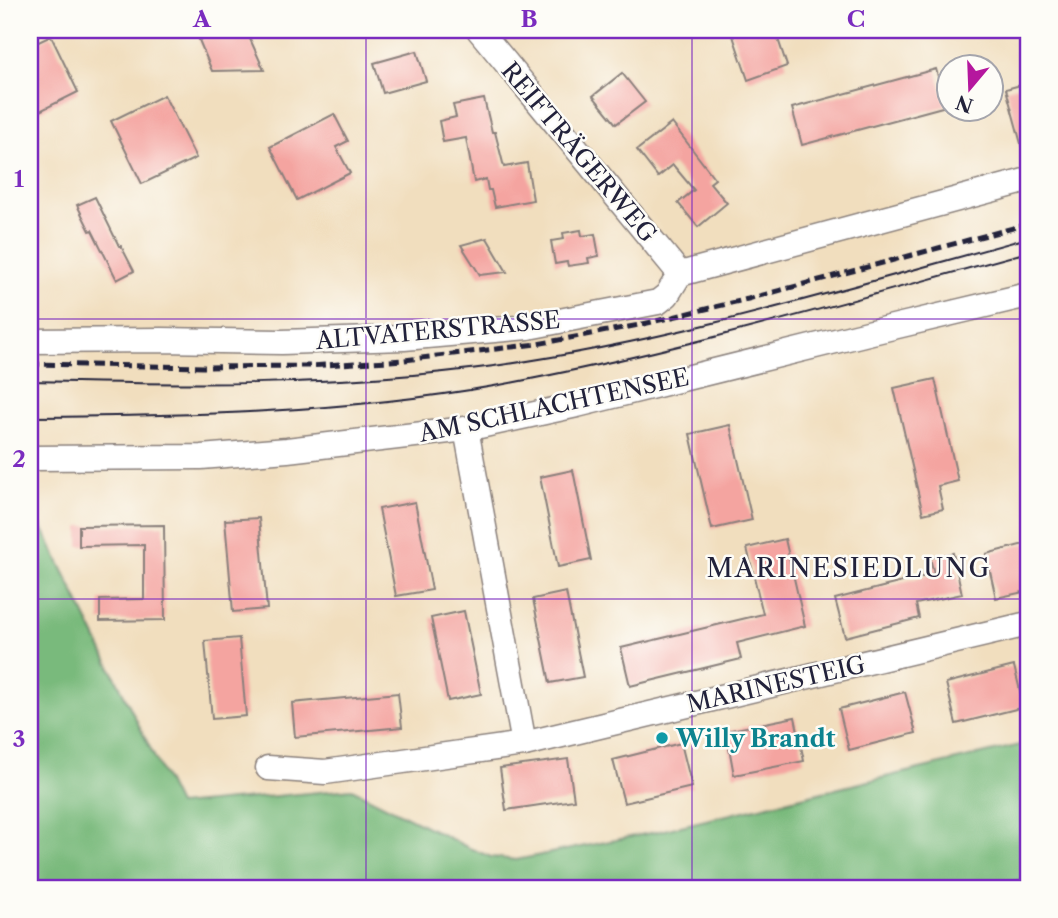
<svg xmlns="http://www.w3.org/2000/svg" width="1058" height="918" font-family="'Libre Caslon Text',serif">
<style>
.forest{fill:#79ba7b;stroke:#4e6e5b;stroke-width:2}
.water{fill:#47b5c3;stroke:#346c7f;stroke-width:2}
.building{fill:#f4a4a0}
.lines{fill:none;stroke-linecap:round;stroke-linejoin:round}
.street-casing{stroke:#8a807c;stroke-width:27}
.street{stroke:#fff;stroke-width:24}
.tram{stroke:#22223b;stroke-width:2}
.rail{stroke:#22223b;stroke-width:5;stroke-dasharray:10 5;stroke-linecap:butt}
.grid{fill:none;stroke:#7b2cbf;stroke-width:2;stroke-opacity:0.55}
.culture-dot{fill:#0f9aa8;stroke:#fdfcf7;stroke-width:2.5}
.labels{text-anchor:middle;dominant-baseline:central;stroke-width:5;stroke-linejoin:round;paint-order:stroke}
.street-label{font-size:24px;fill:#22223b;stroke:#fdfcf7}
.culture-label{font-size:24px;font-weight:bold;fill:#0d838f;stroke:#fdfcf7;text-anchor:start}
.neighbourhood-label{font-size:26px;letter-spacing:2px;fill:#22223b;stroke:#fdfcf7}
.neatline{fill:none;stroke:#7b2cbf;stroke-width:2.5}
.grid-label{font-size:23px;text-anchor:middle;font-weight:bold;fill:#7b2cbf}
</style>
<rect width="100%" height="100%" fill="#fdfcf7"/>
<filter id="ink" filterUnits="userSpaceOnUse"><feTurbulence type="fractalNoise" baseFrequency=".0143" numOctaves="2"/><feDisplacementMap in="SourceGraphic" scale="14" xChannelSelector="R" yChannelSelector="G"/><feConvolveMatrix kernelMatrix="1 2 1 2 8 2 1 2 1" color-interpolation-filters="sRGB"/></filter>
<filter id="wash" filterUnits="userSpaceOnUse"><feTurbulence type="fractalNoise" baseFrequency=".00686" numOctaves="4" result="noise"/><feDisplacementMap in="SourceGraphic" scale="28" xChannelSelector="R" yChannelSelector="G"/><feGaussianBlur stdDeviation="1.57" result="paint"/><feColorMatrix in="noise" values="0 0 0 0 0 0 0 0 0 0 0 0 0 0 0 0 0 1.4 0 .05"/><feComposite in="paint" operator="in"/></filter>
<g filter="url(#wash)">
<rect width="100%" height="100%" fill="#f1debe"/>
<polygon class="forest" points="30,503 178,805 352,789 469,848 491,857 516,860 660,831 1028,743 1028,880 973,888 30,888"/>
<polygon class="water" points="1028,880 1028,888 973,888"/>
<g id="blocks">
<g class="building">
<polygon points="223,30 246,30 264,70 212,71 199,40"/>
<polygon points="731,30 775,30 787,66 748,80"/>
<polygon points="51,36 78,92 30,116 30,46"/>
<polygon points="417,51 426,81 383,93 374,63"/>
<polygon points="936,69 946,106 802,145 792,108"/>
<polygon points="622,73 645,102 616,124 593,96"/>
<polygon points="1028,83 1028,150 1023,151 1006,89"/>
<polygon points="164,95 196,158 142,184 111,121"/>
<polygon points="484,99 492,132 495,132 504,167 527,163 533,200 495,207 491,190 488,190 486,179 474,182 466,138 443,142 439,121 456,117 453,105"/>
<polygon points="334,114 348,141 336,147 350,173 297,200 270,147"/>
<polygon points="672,123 715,179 710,183 727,203 698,227 678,203 694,190 673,165 658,177 637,150"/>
<polygon points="95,197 119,246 121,246 134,271 117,280 92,230 90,231 77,205"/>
<polygon points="581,230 582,236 595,234 599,256 588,258 589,263 568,266 567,262 555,264 551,241 564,239 563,233"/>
<polygon points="487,238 507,272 480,275 461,245"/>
<polygon points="935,379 958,481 938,486 943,509 923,514 894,388"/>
<polygon points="730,425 752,520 712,529 690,434"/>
<polygon points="573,470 591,560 558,567 540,477"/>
<polygon points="415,502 432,590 396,596 379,509"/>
<polygon points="259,518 267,609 233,612 225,520"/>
<polygon points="164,525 165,620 100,621 100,600 144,599 144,545 79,546 79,526"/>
<polygon points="785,539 805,626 737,643 741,659 630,686 621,648 763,614 747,548"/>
<polygon points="1028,543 1028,591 996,598 986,554"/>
<polygon points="953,553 962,594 916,604 919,618 845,637 835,599 934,574 930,558"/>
<polygon points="566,592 583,677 550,683 533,599"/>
<polygon points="464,611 481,694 448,701 431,618"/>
<polygon points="239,638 246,716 212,719 205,641"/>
<polygon points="1014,666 1024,707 956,724 946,683"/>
<polygon points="905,692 916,733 849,750 839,709"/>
<polygon points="398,693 402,727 295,737 292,703"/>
<polygon points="795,717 804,761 734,775 726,731"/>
<polygon points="681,743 692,787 624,803 613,760"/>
<polygon points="568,759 574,800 506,810 500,768"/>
</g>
</g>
</g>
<g filter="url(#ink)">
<use href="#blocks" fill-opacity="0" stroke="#8a807c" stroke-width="2"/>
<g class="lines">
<g class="street-casing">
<g id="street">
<polyline points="479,30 680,274"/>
<polyline points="30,341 162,340 282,342 404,338 528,327 658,302 667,295 680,274 1028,180"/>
<polyline points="466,429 524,744"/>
<polyline points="30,458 201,457 287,450 466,429 577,405 872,332 1028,295"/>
<polyline points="268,768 325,772 524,744 1028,624"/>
</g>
</g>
<use href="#street" class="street"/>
<g class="tram">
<path d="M30,381C185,385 340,387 494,366C675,341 852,286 1028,238"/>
<path d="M30,417C185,416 341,413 494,386C675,353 851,300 1028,252"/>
</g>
<polyline class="rail" points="30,364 203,367 309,366 404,360 537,344 639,325 748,299 1028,224"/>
</g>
</g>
<path class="grid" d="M366,30V888M692,30V888M30,319H1028M30,599H1028"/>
<circle class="culture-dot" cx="662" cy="738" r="7"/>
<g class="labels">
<g class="street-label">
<text transform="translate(579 152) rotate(50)">REIFTRÄGERWEG</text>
<text transform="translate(438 330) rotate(-5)">ALTVATERSTRASSE</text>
<text transform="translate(554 405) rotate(-12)">AM SCHLACHTENSEE</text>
<text transform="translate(776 684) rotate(-13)">MARINESTEIG</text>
</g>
<g class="culture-label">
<text x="676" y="738">Willy Brandt</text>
</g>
<g class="neighbourhood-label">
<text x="849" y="568">MARINESIEDLUNG</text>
</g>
</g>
<rect width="1058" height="918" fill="none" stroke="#fdfcf7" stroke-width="77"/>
<g transform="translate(970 88) rotate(199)"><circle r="33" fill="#fdfcf7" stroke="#a5a5ac" stroke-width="2"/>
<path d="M0-5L12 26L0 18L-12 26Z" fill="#b5179e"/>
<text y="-10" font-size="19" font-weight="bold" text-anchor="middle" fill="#22223b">N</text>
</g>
<rect x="38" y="38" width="982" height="842" class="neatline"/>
<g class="grid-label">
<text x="202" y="27">A</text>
<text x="529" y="27">B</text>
<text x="856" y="27">C</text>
<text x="19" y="187">1</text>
<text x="19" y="467">2</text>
<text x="19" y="747">3</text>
</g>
</svg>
